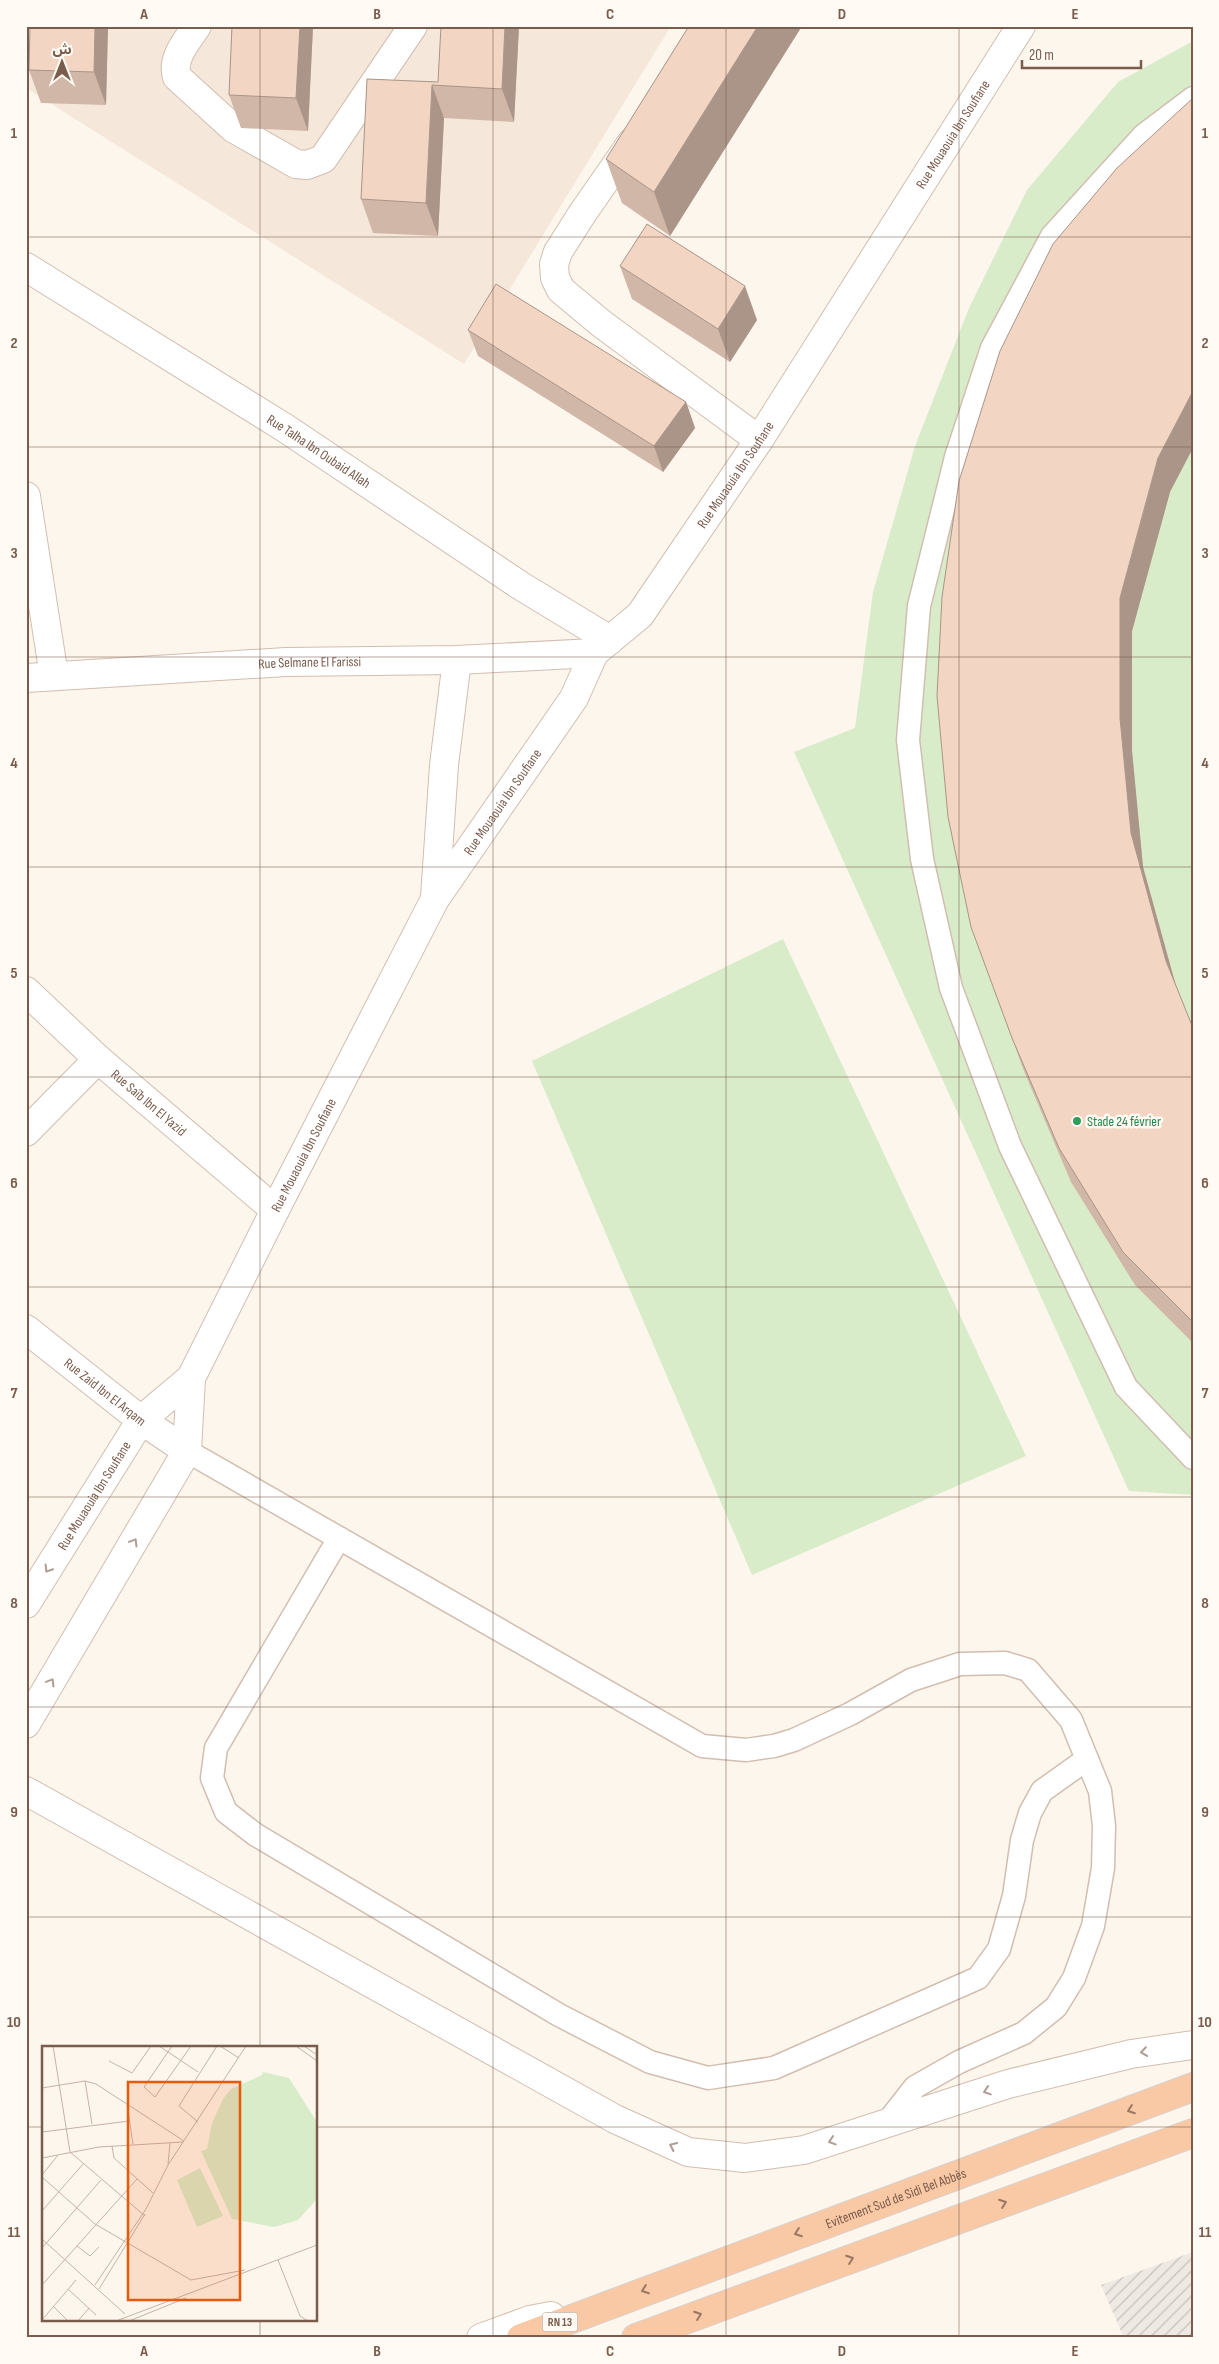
<svg xmlns="http://www.w3.org/2000/svg" width="1219" height="2364" font-family="'Sofia Sans Condensed','Noto Sans Arabic',sans-serif">
<style>
.residential{fill:#f5e8da}
.industrial{fill:url(#industrial-furrows)}
.pitch{fill:#d8ecc9}
.lines{fill:none;stroke-linecap:round;stroke-linejoin:round}
.service-casing{stroke:#d1beb0;stroke-width:25}
.minor-casing{stroke:#d1beb0;stroke-width:30}
.tertiary-casing{stroke:#d1beb0;stroke-width:30}
.secondary-casing{stroke:#d6c0b0;stroke-width:30}
.trunk-casing{stroke:#dad1cd;stroke-width:30}
.service{stroke:#fff;stroke-width:22}
.minor{stroke:#fff;stroke-width:28}
.tertiary{stroke:#fff;stroke-width:28}
.secondary{stroke:#fff;stroke-width:28}
.trunk{stroke:#f9c8a4;stroke-width:28}
.wall{fill:#d1b7a8}
.shaded-wall{fill:#aa9588}
.building{fill:#f3d5c3;stroke:#aa9588}
.oneway{stroke:#af9d94}
.oneway2{stroke:#9a7763}
.grid{fill:none;stroke:#7a5c4d;stroke-width:1;stroke-opacity:0.55}
.leisure-dot{fill:#2e9e5b;stroke:#fffaf3;stroke-width:2}
.labels{text-anchor:middle;dominant-baseline:central;stroke-width:5;stroke-linejoin:round;paint-order:stroke}
.shield{fill:#fffaf3;stroke:#a28b7f;stroke-width:1}
.shield-label{font-size:12px;font-weight:bold;fill:#7a5c4d}
.street-label{font-size:14px;fill:#7a5c4d;stroke:#fffaf3}
.leisure-label{font-size:14px;fill:#27864d;stroke:#fffaf3;text-anchor:start}
.inset-road{fill:none;stroke:#c5b3a7;stroke-width:1}
.view{fill:#e8590c;fill-opacity:0.15;stroke:#e8590c;stroke-width:2.5}
.inset-edge{fill:none;stroke:#7a5c4d;stroke-width:2.5}
.neatline{fill:none;stroke:#7a5c4d;stroke-width:2}
.grid-label{font-size:16px;text-anchor:middle;font-weight:bold;fill:#7a5c4d}
</style>
<defs>
<pattern id="industrial-furrows" width="10" height="10" patternUnits="userSpaceOnUse" patternTransform="scale(1.25)"><rect width="10" height="10" fill="#efe9e4"/><path d="M-1 1l2-2M0 10L10 0M9 11l2-2" fill="none" stroke="#c7c0bb"/></pattern>
</defs>
<rect width="100%" height="100%" fill="#fdf6ec"/>
<polygon class="residential" points="26,26 671,26 464,364 26,88"/>
<polygon class="industrial" points="1193,2252 1193,2338 1124,2338 1101,2285"/>
<g class="pitch">
<polygon points="1193,41 1193,1495 1129,1491 794,752 855,728 873,592 915,446 969,308 1027,190 1118,82"/>
<polygon points="783,939 1026,1456 752,1575 532,1061"/>
</g>
<g class="lines">
<g class="service-casing">
<g id="service">
<polyline points="1193,98 1144,135 1052,236 992,348 956,457 919,606 908,740 922,859 951,988 1010,1146 1126,1387 1193,1458"/>
<polyline points="187,1451 702,1746 746,1750 774,1746 794,1740 850,1714 911,1680 960,1664 1005,1663 1028,1670 1071,1720 1100,1791 1104,1826 1103,1868 1093,1926 1074,1978 1056,2007 1024,2033 959,2062 915,2087 886,2124"/>
<polyline points="339,1538 216,1748 212,1778 226,1812 256,1835 559,2015 650,2062 708,2078 774,2068 978,1978 999,1949 1014,1896 1022,1840 1030,1813 1042,1791 1087,1759"/>
</g>
</g>
<g class="minor-casing">
<g id="minor">
<path d="M197,26C187,41 171,58 177,77L233,128L296,164L307,165L323,159L413,26"/>
<polyline points="632,142 582,214 558,252 554,264 555,278 561,290 602,324 759,440"/>
<path id="s1" d="M26,267L285,428L521,586L610,640"/>
<polyline points="26,496 54,676"/>
<polyline points="435,897 444,765 457,660"/>
<path id="s2" d="M26,991L98,1059L275,1210"/>
<polyline points="26,1132 98,1059"/>
<path id="s3" d="M26,1329L141,1420L187,1451"/>
<path id="s4" d="M26,1604L141,1420L191,1378L275,1210L435,899L574,698L594,653"/>
<polyline points="26,1724 187,1451 191,1378"/>
<polyline points="26,1791 615,2119 688,2152 745,2158 804,2150 1008,2084 1131,2054 1193,2045"/>
</g>
</g>
<g class="tertiary-casing">
<g id="tertiary">
<path id="s5" d="M26,678L286,662L457,660L594,653L640,615L759,440L1021,26"/>
</g>
</g>
<g class="secondary-casing">
<polyline id="secondary" points="481,2338 530,2320 551,2316"/>
</g>
<g class="trunk-casing">
<g id="trunk">
<path id="s6" d="M521,2338L1193,2087"/>
<polyline points="636,2338 1193,2133"/>
</g>
</g>
<use href="#service" class="service"/>
<use href="#minor" class="minor"/>
<use href="#tertiary" class="tertiary"/>
<use href="#secondary" class="secondary"/>
<use href="#trunk" class="trunk"/>
</g>
<g class="wall">
<polygon points="108,26 106,105 41,103 29,70"/>
<polygon points="232,26 313,26 308,131 241,128 229,95"/>
<polygon points="519,26 514,122 444,118 438,236 373,233 361,199 367,79 438,82"/>
<polygon points="689,26 802,26 670,236 622,203 606,159"/>
<polygon points="620,266 757,320 730,362 632,299"/>
<polygon points="468,330 686,402 695,428 663,472 478,356"/>
<polygon points="1170,492 1132,631 1132,751 1143,867 1176,985 1193,1028 1193,1343 1135,1285 1071,1182 1024,1071 971,927"/>
</g>
<g class="shaded-wall">
<polygon points="95,26 108,26 106,105 94,72"/>
<polygon points="300,26 313,26 308,131 296,98"/>
<polygon points="505,26 519,26 514,122 502,89"/>
<polygon points="758,26 802,26 670,236 654,192"/>
<polygon points="432,85 444,118 438,236 426,203"/>
<polygon points="745,286 757,320 730,362 718,329"/>
<polygon points="1193,391 1193,448 1170,492 1132,631 1132,751 1143,867 1178,994 1166,961 1131,833 1120,718 1120,598 1158,458"/>
<polygon points="686,402 695,428 663,472 654,446"/>
</g>
<g class="building">
<polygon points="30,26 95,26 94,72 29,70"/>
<polygon points="232,26 300,26 296,98 229,95"/>
<polygon points="441,26 505,26 502,89 432,85 426,203 361,199 367,79 438,82"/>
<polygon points="689,26 758,26 654,192 606,159"/>
<polygon points="1193,98 1193,391 1158,458 1120,598 1120,718 1131,833 1166,961 1193,1028 1193,1322 1123,1252 1059,1148 1012,1038 971,927 948,817 937,696 942,597 959,481 1000,351 1053,244 1117,168"/>
<polygon points="647,224 745,286 718,329 620,266"/>
<polygon points="496,284 686,402 654,446 468,330"/>
</g>
<defs><path id="oneway-chevron" d="M-2-3.5L2.5 0L-2 3.5" fill="none" stroke-width="1.6" stroke-linecap="round" stroke-linejoin="round" transform="scale(1.25)"/></defs>
<g class="oneway">
<use href="#oneway-chevron" transform="translate(134 1542) rotate(-59)"/>
<use href="#oneway-chevron" transform="translate(48 1569) rotate(122)"/>
<use href="#oneway-chevron" transform="translate(51 1682) rotate(-59)"/>
<use href="#oneway-chevron" transform="translate(1144 2052) rotate(172)"/>
<use href="#oneway-chevron" transform="translate(987 2091) rotate(162)"/>
<use href="#oneway-chevron" transform="translate(832 2141) rotate(162)"/>
<use href="#oneway-chevron" transform="translate(673 2146) rotate(-155)"/>
</g>
<g class="oneway2">
<use href="#oneway-chevron" transform="translate(1131 2110) rotate(160)"/>
<use href="#oneway-chevron" transform="translate(1003 2203) rotate(-20)"/>
<use href="#oneway-chevron" transform="translate(798 2233) rotate(160)"/>
<use href="#oneway-chevron" transform="translate(850 2259) rotate(-20)"/>
<use href="#oneway-chevron" transform="translate(645 2290) rotate(160)"/>
<use href="#oneway-chevron" transform="translate(698 2315) rotate(-20)"/>
</g>
<path class="grid" d="M260,26V2048M493,26V2338M726,26V2338M959,26V2338M26,237H1193M26,447H1193M26,657H1193M26,867H1193M26,1077H1193M26,1287H1193M26,1497H1193M26,1707H1193M26,1917H1193M26,2127H44M316,2127H1193M260,2320V2338"/>
<circle class="leisure-dot" cx="1077" cy="1121" r="5"/>
<g class="labels">
<rect class="shield" x="542.5" y="2312.5" width="35" height="19" rx="4"/>
<g class="shield-label">
<text x="560" y="2322">RN 13</text>
</g>
<g class="street-label">
<text stroke="none"><textPath href="#s5" startOffset="1202">Rue Mouaouia Ibn Soufiane</textPath></text>
<text stroke="none"><textPath href="#s1" startOffset="346">Rue Talha Ibn Oubaid Allah</textPath></text>
<text stroke="none"><textPath href="#s5" startOffset="798">Rue Mouaouia Ibn Soufiane</textPath></text>
<text stroke="none"><textPath href="#s5" startOffset="284">Rue Selmane El Farissi</textPath></text>
<text stroke="none"><textPath href="#s4" startOffset="938">Rue Mouaouia Ibn Soufiane</textPath></text>
<text stroke="none"><textPath href="#s2" startOffset="166">Rue Saïb Ibn El Yazid</textPath></text>
<text stroke="none"><textPath href="#s4" startOffset="532">Rue Mouaouia Ibn Soufiane</textPath></text>
<text stroke="none"><textPath href="#s3" startOffset="101">Rue Zaid Ibn El Arqam</textPath></text>
<text stroke="none"><textPath href="#s4" startOffset="128">Rue Mouaouia Ibn Soufiane</textPath></text>
<text stroke="none"><textPath href="#s6" startOffset="400">Evitement Sud de Sidi Bel Abbès</textPath></text>
</g>
<g class="leisure-label">
<text x="1087" y="1121">Stade 24 février</text>
</g>
</g>
<g transform="translate(42 2046)">
<rect width="275" height="275" fill="#fdf6ec"/>
<path d="M221,26L247,32L275,76V153L256,174L232,181L190,173L159,105L165,103L170,77L181,53L189,43L220,29ZM158,122L181,170L155,181L135,134Z" fill="#d8ecc9"/>
<path class="inset-road" d="M11,0L28,106L103,170M117,0L156,26M130,0L102,41L113,51L149,0M178,0L197,12M254,0L275,15M262,0L275,9M67,15L90,27L109,0M43,35L50,78M0,42L43,35L54,38L142,95M85,58L91,98M156,76L137,60L175,0M0,86L87,75M70,100L72,112L111,147M0,112L57,101L141,96M126,118L128,97M0,129L16,109M0,131L53,178L149,234L203,224M0,165L42,117M0,193L83,268M35,200L48,210L57,201M0,202L59,134M236,214L258,270L266,275M0,239L95,133M53,239L104,163L126,119L204,0M26,243L54,269M57,243L103,168M11,260L26,275M0,274L34,234M36,275L47,262M74,275L275,199M87,275L144,252"/>
<path class="view" d="M86,36H198V254H86Z"/>
<rect width="275" height="275" class="inset-edge"/>
</g>
<rect width="1219" height="2364" fill="none" stroke="#fffaf3" stroke-width="55"/>
<g transform="translate(62 62)" stroke="#fffaf3" stroke-width="4" paint-order="stroke">
<path d="M0-4L9 19L0 12L-9 19Z" fill="#7a5c4d"/>
<text y="-8" font-size="14" font-weight="bold" text-anchor="middle" fill="#7a5c4d">ش</text>
</g>
<path d="M1022 60v8h119v-8" fill="none" stroke="#7a5c4d" stroke-width="2.5"/>
<text x="1029" y="60" font-size="15" fill="#7a5c4d" stroke="#fffaf3" stroke-width="4" paint-order="stroke">20 m</text>
<rect x="28" y="28" width="1164" height="2308" class="neatline"/>
<g class="grid-label">
<text x="144" y="19">A</text>
<text x="377" y="19">B</text>
<text x="610" y="19">C</text>
<text x="842" y="19">D</text>
<text x="1075" y="19">E</text>
<text x="14" y="138">1</text>
<text x="1205" y="138">1</text>
<text x="14" y="348">2</text>
<text x="1205" y="348">2</text>
<text x="14" y="558">3</text>
<text x="1205" y="558">3</text>
<text x="14" y="768">4</text>
<text x="1205" y="768">4</text>
<text x="14" y="978">5</text>
<text x="1205" y="978">5</text>
<text x="14" y="1188">6</text>
<text x="1205" y="1188">6</text>
<text x="14" y="1398">7</text>
<text x="1205" y="1398">7</text>
<text x="14" y="1608">8</text>
<text x="1205" y="1608">8</text>
<text x="14" y="1817">9</text>
<text x="1205" y="1817">9</text>
<text x="14" y="2027">10</text>
<text x="1205" y="2027">10</text>
<text x="14" y="2237">11</text>
<text x="1205" y="2237">11</text>
<text x="144" y="2356">A</text>
<text x="377" y="2356">B</text>
<text x="610" y="2356">C</text>
<text x="842" y="2356">D</text>
<text x="1075" y="2356">E</text>
</g>
</svg>
